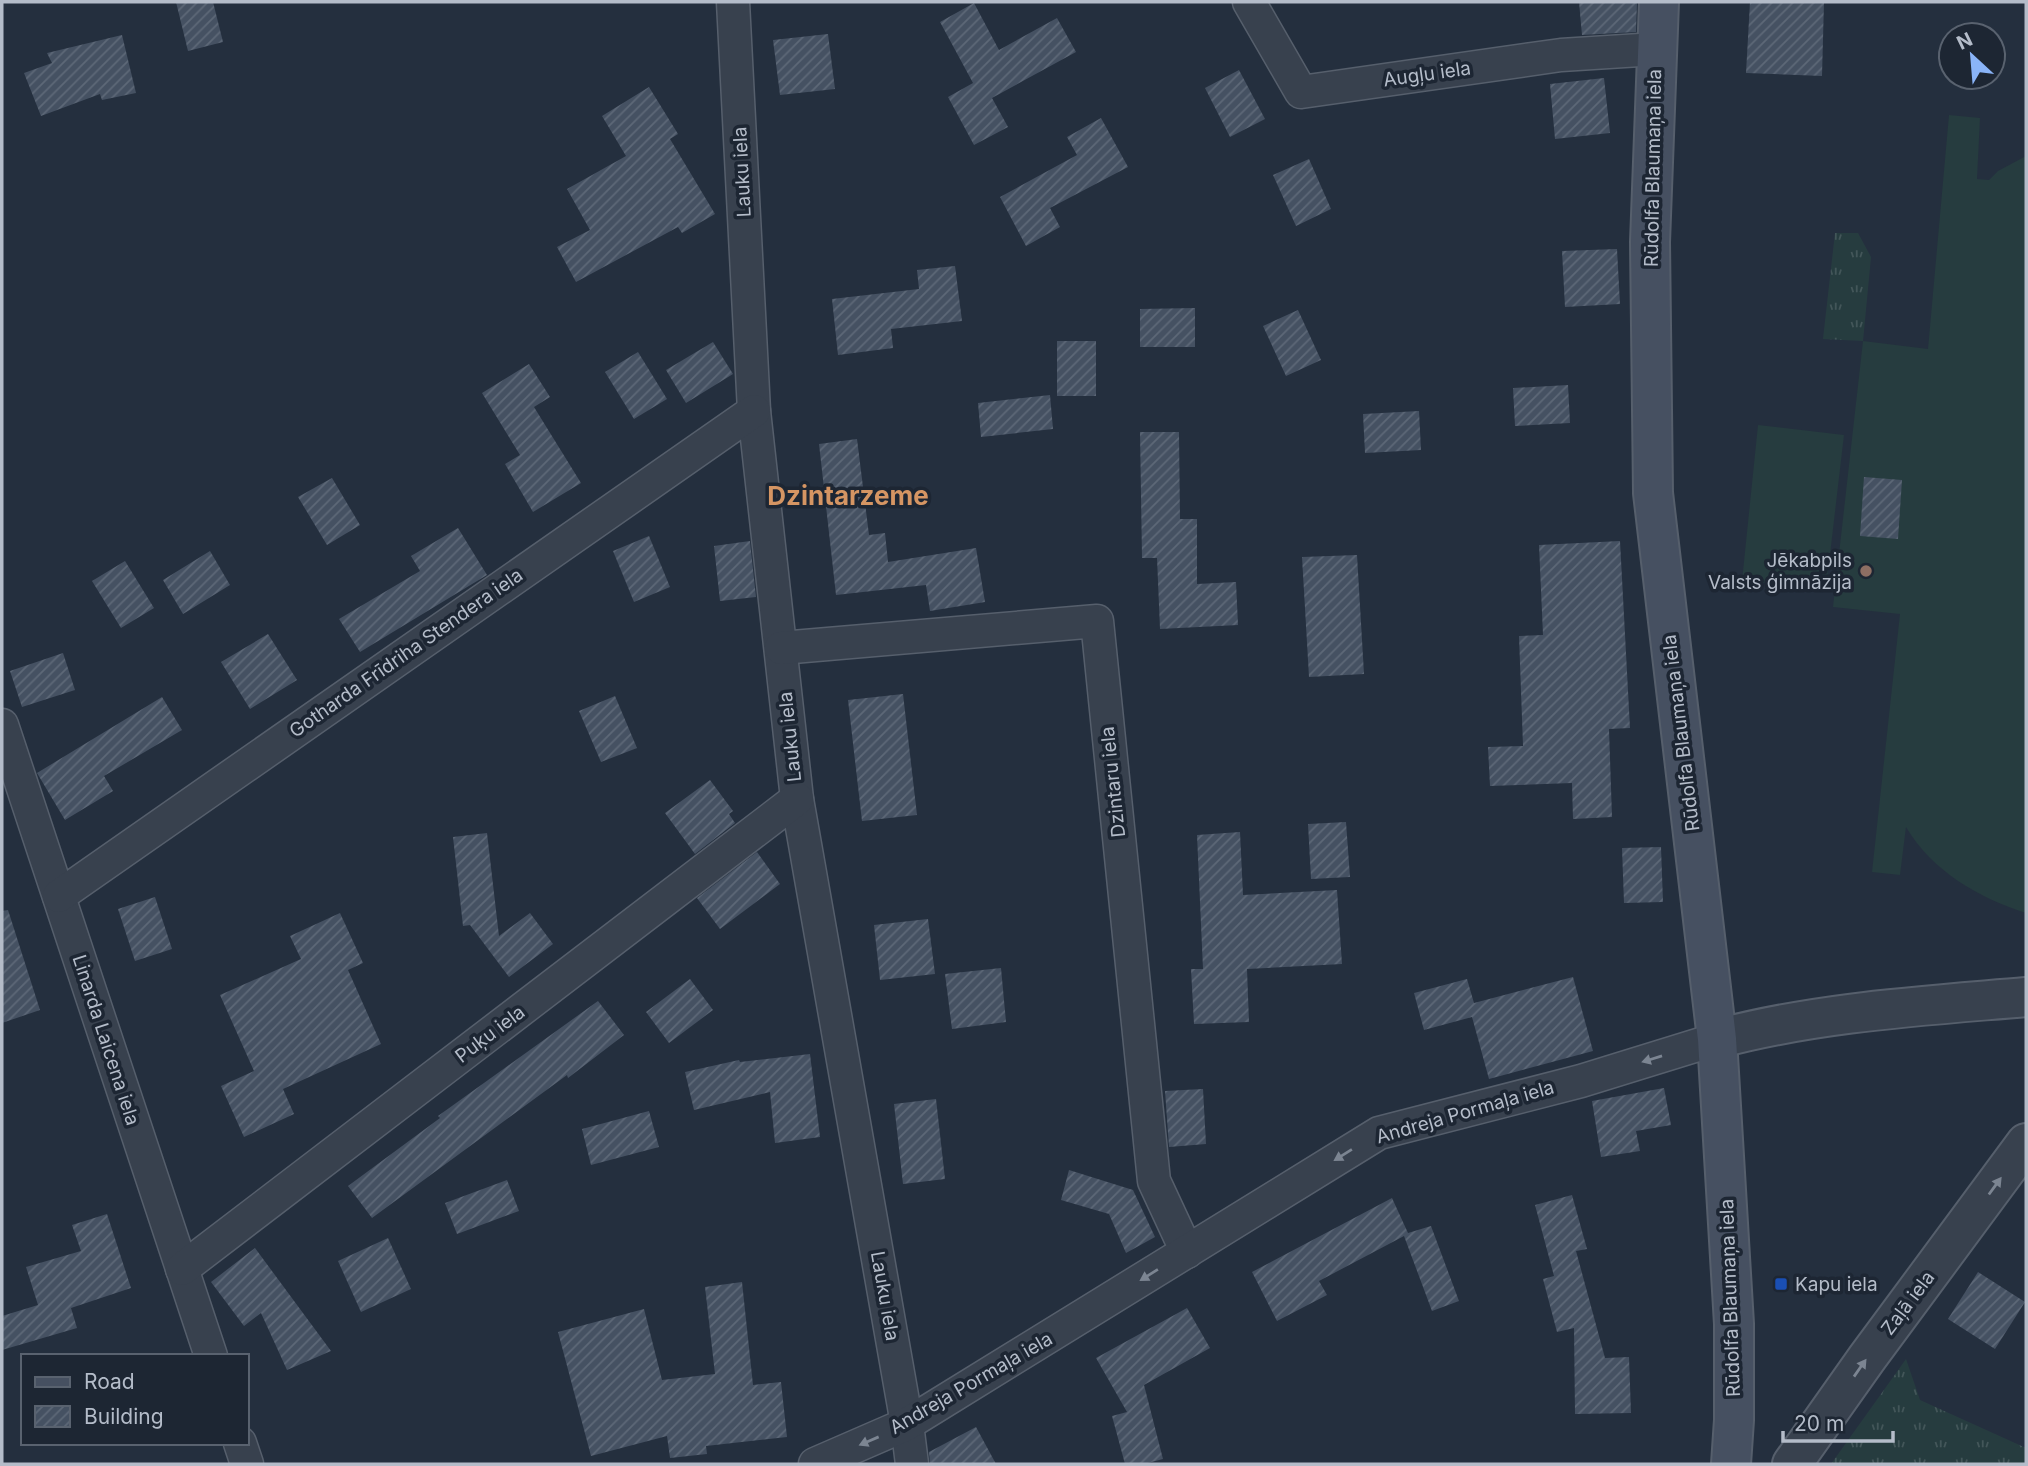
<svg xmlns="http://www.w3.org/2000/svg" width="2028" height="1466" font-family="Inter,sans-serif">
<style>
.grass{fill:url(#grass-tufts)}
.pitch{fill:#263c3f}
.building{fill:url(#building-hatch)}
.lines{fill:none;stroke-linecap:round;stroke-linejoin:round}
.minor-casing{stroke:#565f6c;stroke-width:35}
.tertiary-casing{stroke:#565f6c;stroke-width:42}
.secondary-casing{stroke:#565f6c;stroke-width:42}
.minor{stroke:#38414e;stroke-width:32}
.tertiary{stroke:#38414e;stroke-width:38}
.secondary{stroke:#465061;stroke-width:38}
.oneway{fill:#7c8592}
.education-dot{fill:#8d6e63;stroke:#1d2633;stroke-width:2.5}
.transit-dot{fill:#1a4fb4;stroke:#1d2633;stroke-width:2.5}
.labels{text-anchor:middle;dominant-baseline:central;stroke-width:7;stroke-linejoin:round;paint-order:stroke}
.street-label{font-size:19px;fill:#b4bcc9;stroke:#1d2633}
.poi-label{font-size:19px;fill:#b4bcc9;stroke:#1d2633;text-anchor:end}
.district-label{font-size:26px;font-weight:bold;fill:#d59563;stroke:#1d2633}
</style>
<defs>
<pattern id="grass-tufts" width="24" height="20" patternUnits="userSpaceOnUse" patternTransform="scale(1.75)"><rect width="24" height="20" fill="#263c3f"/><path d="M3 7l-1-3M5 7V3M7 7l1-3M15 17l-1-3M17 17v-4M19 17l1-3" fill="none" stroke="#435659"/></pattern>
<pattern id="building-hatch" width="6" height="6" patternUnits="userSpaceOnUse" patternTransform="scale(1.75)"><rect width="6" height="6" fill="#455162"/><path d="M-1 1l2-2M0 6l6-6M5 7l2-2" fill="none" stroke="#5d6877"/></pattern>
</defs>
<rect width="100%" height="100%" fill="#242f3e"/>
<g class="grass">
<polygon points="1835,233 1858,233 1871,257 1863,341 1823,339"/>
<polygon points="1906,1359 1920,1400 2026,1448 2026,1464 1831,1464"/>
</g>
<g class="pitch">
<path d="M1949,115L1980,118L1977,179L1989,180L1998,171L2026,156V913C1979,898 1932,871 1906,827L1900,875L1872,872L1900,614L1833,607L1863,341L1928,349Z"/>
<polygon points="1758,425 1844,435 1826,589 1742,581"/>
</g>
<g class="building">
<polygon points="176,2 213,2 223,42 188,51"/>
<polygon points="1579,2 1637,2 1636,32 1582,35"/>
<polygon points="1750,2 1824,2 1822,76 1746,73"/>
<polygon points="974,3 999,50 1057,18 1076,52 992,98 1008,127 974,145 948,97 973,83 940,22"/>
<polygon points="828,34 835,89 780,95 773,40"/>
<polygon points="122,35 136,93 102,100 100,94 41,116 24,73 52,63 47,53"/>
<polygon points="1239,70 1265,119 1230,137 1205,88"/>
<polygon points="1604,78 1610,133 1555,139 1550,84"/>
<polygon points="649,87 678,134 670,139 715,214 682,233 678,227 576,282 557,247 590,230 567,189 626,156 602,116"/>
<polygon points="1101,118 1128,167 1050,208 1060,227 1026,246 1000,197 1077,155 1067,137"/>
<polygon points="1309,159 1331,209 1296,226 1273,175"/>
<polygon points="1617,249 1620,304 1565,307 1562,251"/>
<polygon points="955,266 962,321 891,329 893,348 838,355 832,299 919,289 917,270"/>
<polygon points="1195,308 1195,347 1140,347 1140,309"/>
<polygon points="1298,310 1321,360 1286,376 1263,326"/>
<rect x="1057" y="341" width="39" height="55"/>
<polygon points="713,342 733,374 686,403 666,370"/>
<polygon points="638,352 667,399 634,419 605,372"/>
<polygon points="529,364 550,397 534,407 581,483 533,512 505,464 520,455 482,393"/>
<polygon points="1568,385 1570,423 1515,426 1513,388"/>
<polygon points="1050,395 1053,429 981,437 978,403"/>
<polygon points="1419,411 1421,450 1365,453 1363,414"/>
<polygon points="1140,432 1179,432 1180,519 1197,519 1197,584 1236,582 1238,625 1160,629 1157,558 1142,558"/>
<polygon points="857,439 869,535 885,533 888,562 976,548 985,602 930,611 926,585 836,595 819,444"/>
<polygon points="1864,477 1902,480 1898,539 1860,536"/>
<polygon points="332,478 360,525 327,545 298,497"/>
<polygon points="458,528 487,575 360,652 339,619 420,571 411,556"/>
<polygon points="649,536 670,587 634,602 613,551"/>
<polygon points="750,541 756,597 720,601 714,546"/>
<polygon points="1620,541 1630,728 1609,729 1612,817 1573,819 1572,783 1490,786 1488,747 1523,746 1519,636 1543,635 1539,545"/>
<polygon points="210,551 230,585 183,614 163,580"/>
<polygon points="1357,555 1364,674 1309,677 1302,557"/>
<polygon points="125,561 154,608 121,628 92,581"/>
<polygon points="268,634 297,680 250,709 221,662"/>
<polygon points="63,653 75,690 22,707 10,671"/>
<polygon points="903,694 917,815 862,821 848,700"/>
<polygon points="615,696 637,748 601,762 579,711"/>
<polygon points="162,697 182,730 104,776 113,791 65,820 37,773"/>
<polygon points="710,780 733,811 729,814 735,823 695,854 665,813"/>
<polygon points="1346,822 1350,877 1311,879 1308,824"/>
<polygon points="1240,832 1243,895 1337,890 1342,964 1247,969 1249,1022 1194,1024 1191,969 1203,969 1197,835"/>
<polygon points="487,833 499,936 530,913 553,944 509,977 470,925 463,926 453,837"/>
<polygon points="1661,847 1663,902 1624,903 1622,848"/>
<polygon points="757,852 780,884 720,929 697,898"/>
<polygon points="155,897 172,949 135,961 118,909"/>
<polygon points="8,910 40,1010 2,1023 2,911"/>
<polygon points="340,913 363,963 348,970 381,1044 283,1089 294,1114 244,1137 221,1086 254,1071 220,995 301,959 290,936"/>
<polygon points="928,919 935,974 880,980 874,925"/>
<polygon points="1001,968 1006,1022 952,1029 945,974"/>
<polygon points="1573,977 1593,1051 1489,1079 1472,1017 1424,1030 1414,993 1467,979 1474,1003"/>
<polygon points="690,979 713,1010 669,1043 646,1012"/>
<polygon points="598,1001 624,1035 568,1078 567,1075 372,1218 348,1186 440,1118 438,1116"/>
<polygon points="810,1054 820,1137 775,1143 770,1092 694,1110 685,1072 739,1060 740,1062"/>
<polygon points="1664,1088 1671,1125 1636,1131 1640,1151 1601,1157 1592,1101"/>
<polygon points="1203,1089 1206,1144 1169,1147 1165,1091"/>
<polygon points="936,1099 945,1179 903,1184 894,1104"/>
<polygon points="649,1111 659,1147 591,1165 582,1129"/>
<polygon points="1069,1170 1133,1190 1155,1237 1126,1253 1109,1214 1061,1200"/>
<polygon points="507,1180 519,1211 457,1234 445,1203"/>
<polygon points="1572,1195 1587,1249 1576,1251 1605,1358 1629,1357 1631,1413 1575,1414 1574,1328 1557,1332 1543,1279 1554,1276 1535,1205"/>
<polygon points="1392,1198 1408,1233 1431,1226 1459,1301 1432,1311 1404,1236 1319,1281 1327,1295 1277,1321 1252,1272"/>
<polygon points="107,1214 131,1288 71,1308 77,1328 2,1350 2,1316 38,1305 26,1267 81,1251 72,1225"/>
<polygon points="388,1238 411,1289 361,1312 338,1261"/>
<polygon points="255,1248 331,1351 287,1370 261,1313 244,1326 211,1282"/>
<polygon points="1978,1272 2025,1302 1995,1349 1948,1319"/>
<polygon points="742,1282 753,1385 781,1382 787,1437 706,1446 707,1454 670,1458 667,1436 591,1456 558,1332 644,1309 662,1380 715,1374 705,1287"/>
<polygon points="1187,1308 1210,1348 1144,1385 1163,1459 1144,1464 1125,1464 1112,1416 1127,1412 1096,1358"/>
<polygon points="976,1427 996,1464 930,1464 929,1452"/>
</g>
<g class="lines">
<g class="minor-casing">
<g id="minor">
<polyline points="733,2 754,411 797,799 907,1424 912,1464"/>
<polyline points="1249,2 1301,92 1561,55 1656,49"/>
<polyline points="781,648 1097,621 1154,1181 1187,1252"/>
<polyline points="2,725 211,1356"/>
<polyline points="59,896 754,411"/>
<polyline points="182,1269 797,799"/>
<polyline points="240,1443 247,1464"/>
<polyline points="815,1464 907,1424 1379,1133 1581,1081 1717,1039"/>
</g>
</g>
<g class="tertiary-casing">
<g id="tertiary">
<path d="M1717,1039C1817,1012 1923,1006 2026,997"/>
<polyline points="1792,1464 1867,1358 2026,1143"/>
</g>
</g>
<g class="secondary-casing">
<polyline id="secondary" points="1659,2 1650,242 1653,493 1717,1039 1734,1324 1734,1420 1731,1464"/>
</g>
<use href="#minor" class="minor"/>
<use href="#tertiary" class="tertiary"/>
<use href="#secondary" class="secondary"/>
</g>
<defs><path id="oneway-solid" d="M-6-.8H1V-3.2L6.5 0L1 3.2V.8H-6Z" transform="scale(1.75)"/></defs>
<g class="oneway">
<use href="#oneway-solid" transform="translate(1652 1059) rotate(163)"/>
<use href="#oneway-solid" transform="translate(1343 1155) rotate(148)"/>
<use href="#oneway-solid" transform="translate(1995 1186) rotate(-54)"/>
<use href="#oneway-solid" transform="translate(1149 1275) rotate(148)"/>
<use href="#oneway-solid" transform="translate(1860 1368) rotate(-55)"/>
<use href="#oneway-solid" transform="translate(869 1441) rotate(157)"/>
</g>
<circle class="education-dot" cx="1866" cy="571" r="7"/>
<rect class="transit-dot" x="1774" y="1277" width="14" height="14" rx="3.5"/>
<g class="labels">
<g class="street-label">
<text transform="translate(1427 74) rotate(-8)">Augļu iela</text>
<text transform="translate(1653 168) rotate(-89)">Rūdolfa Blaumaņa iela</text>
<text transform="translate(742 172) rotate(-93)">Lauku iela</text>
<text transform="translate(406 653) rotate(-35)">Gotharda Frīdriha Stendera iela</text>
<text transform="translate(1681 733) rotate(-97)">Rūdolfa Blaumaņa iela</text>
<text transform="translate(790 737) rotate(-96)">Lauku iela</text>
<text transform="translate(1113 782) rotate(-96)">Dzintaru iela</text>
<text transform="translate(490 1034) rotate(-37)">Puķu iela</text>
<text transform="translate(106 1040) rotate(72)">Linarda Laicena iela</text>
<text transform="translate(1465 1112) rotate(-16)">Andreja Pormaļa iela</text>
<text transform="translate(885 1296) rotate(80)">Lauku iela</text>
<text transform="translate(1730 1298) rotate(-92)">Rūdolfa Blaumaņa iela</text>
<text transform="translate(1908 1303) rotate(-53)">Zaļā iela</text>
<text transform="translate(971 1383) rotate(-30)">Andreja Pormaļa iela</text>
</g>
<g class="poi-label">
<text x="1852" y="560">Jēkabpils<tspan x="1852" dy="22">Valsts ģimnāzija</tspan></text>
<text x="1795" y="1284" text-anchor="start">Kapu iela</text>
</g>
<g class="district-label">
<text x="848" y="495">Dzintarzeme</text>
</g>
</g>
<rect width="2028" height="1466" fill="none" stroke="#b4bcc9" stroke-width="7"/>
<rect x="21" y="1354" width="228" height="91" fill="#1d2633" stroke="#59626f" stroke-width="2"/>
<rect x="35" y="1377" width="35" height="10" fill="#465061" stroke="#59626f" stroke-width="2"/>
<text x="84" y="1389" font-size="21" fill="#b4bcc9">Road</text>
<rect x="35" y="1406" width="35" height="21" fill="url(#building-hatch)" stroke="#59626f" stroke-width="2"/>
<text x="84" y="1424" font-size="21" fill="#b4bcc9">Building</text>
<g transform="translate(1972 56) rotate(334)"><circle r="33" fill="#1d2633" stroke="#59626f" stroke-width="2"/>
<path d="M0-5L12 26L0 18L-12 26Z" fill="#8ab4f8"/>
<text y="-10" font-size="19" font-weight="bold" text-anchor="middle" fill="#b4bcc9">N</text>
</g>
<path d="M1783 1431v10h110v-10" fill="none" stroke="#b4bcc9" stroke-width="3.5"/>
<text x="1794" y="1431" font-size="21" fill="#b4bcc9" stroke="#1d2633" stroke-width="5" paint-order="stroke">20 m</text>
</svg>
